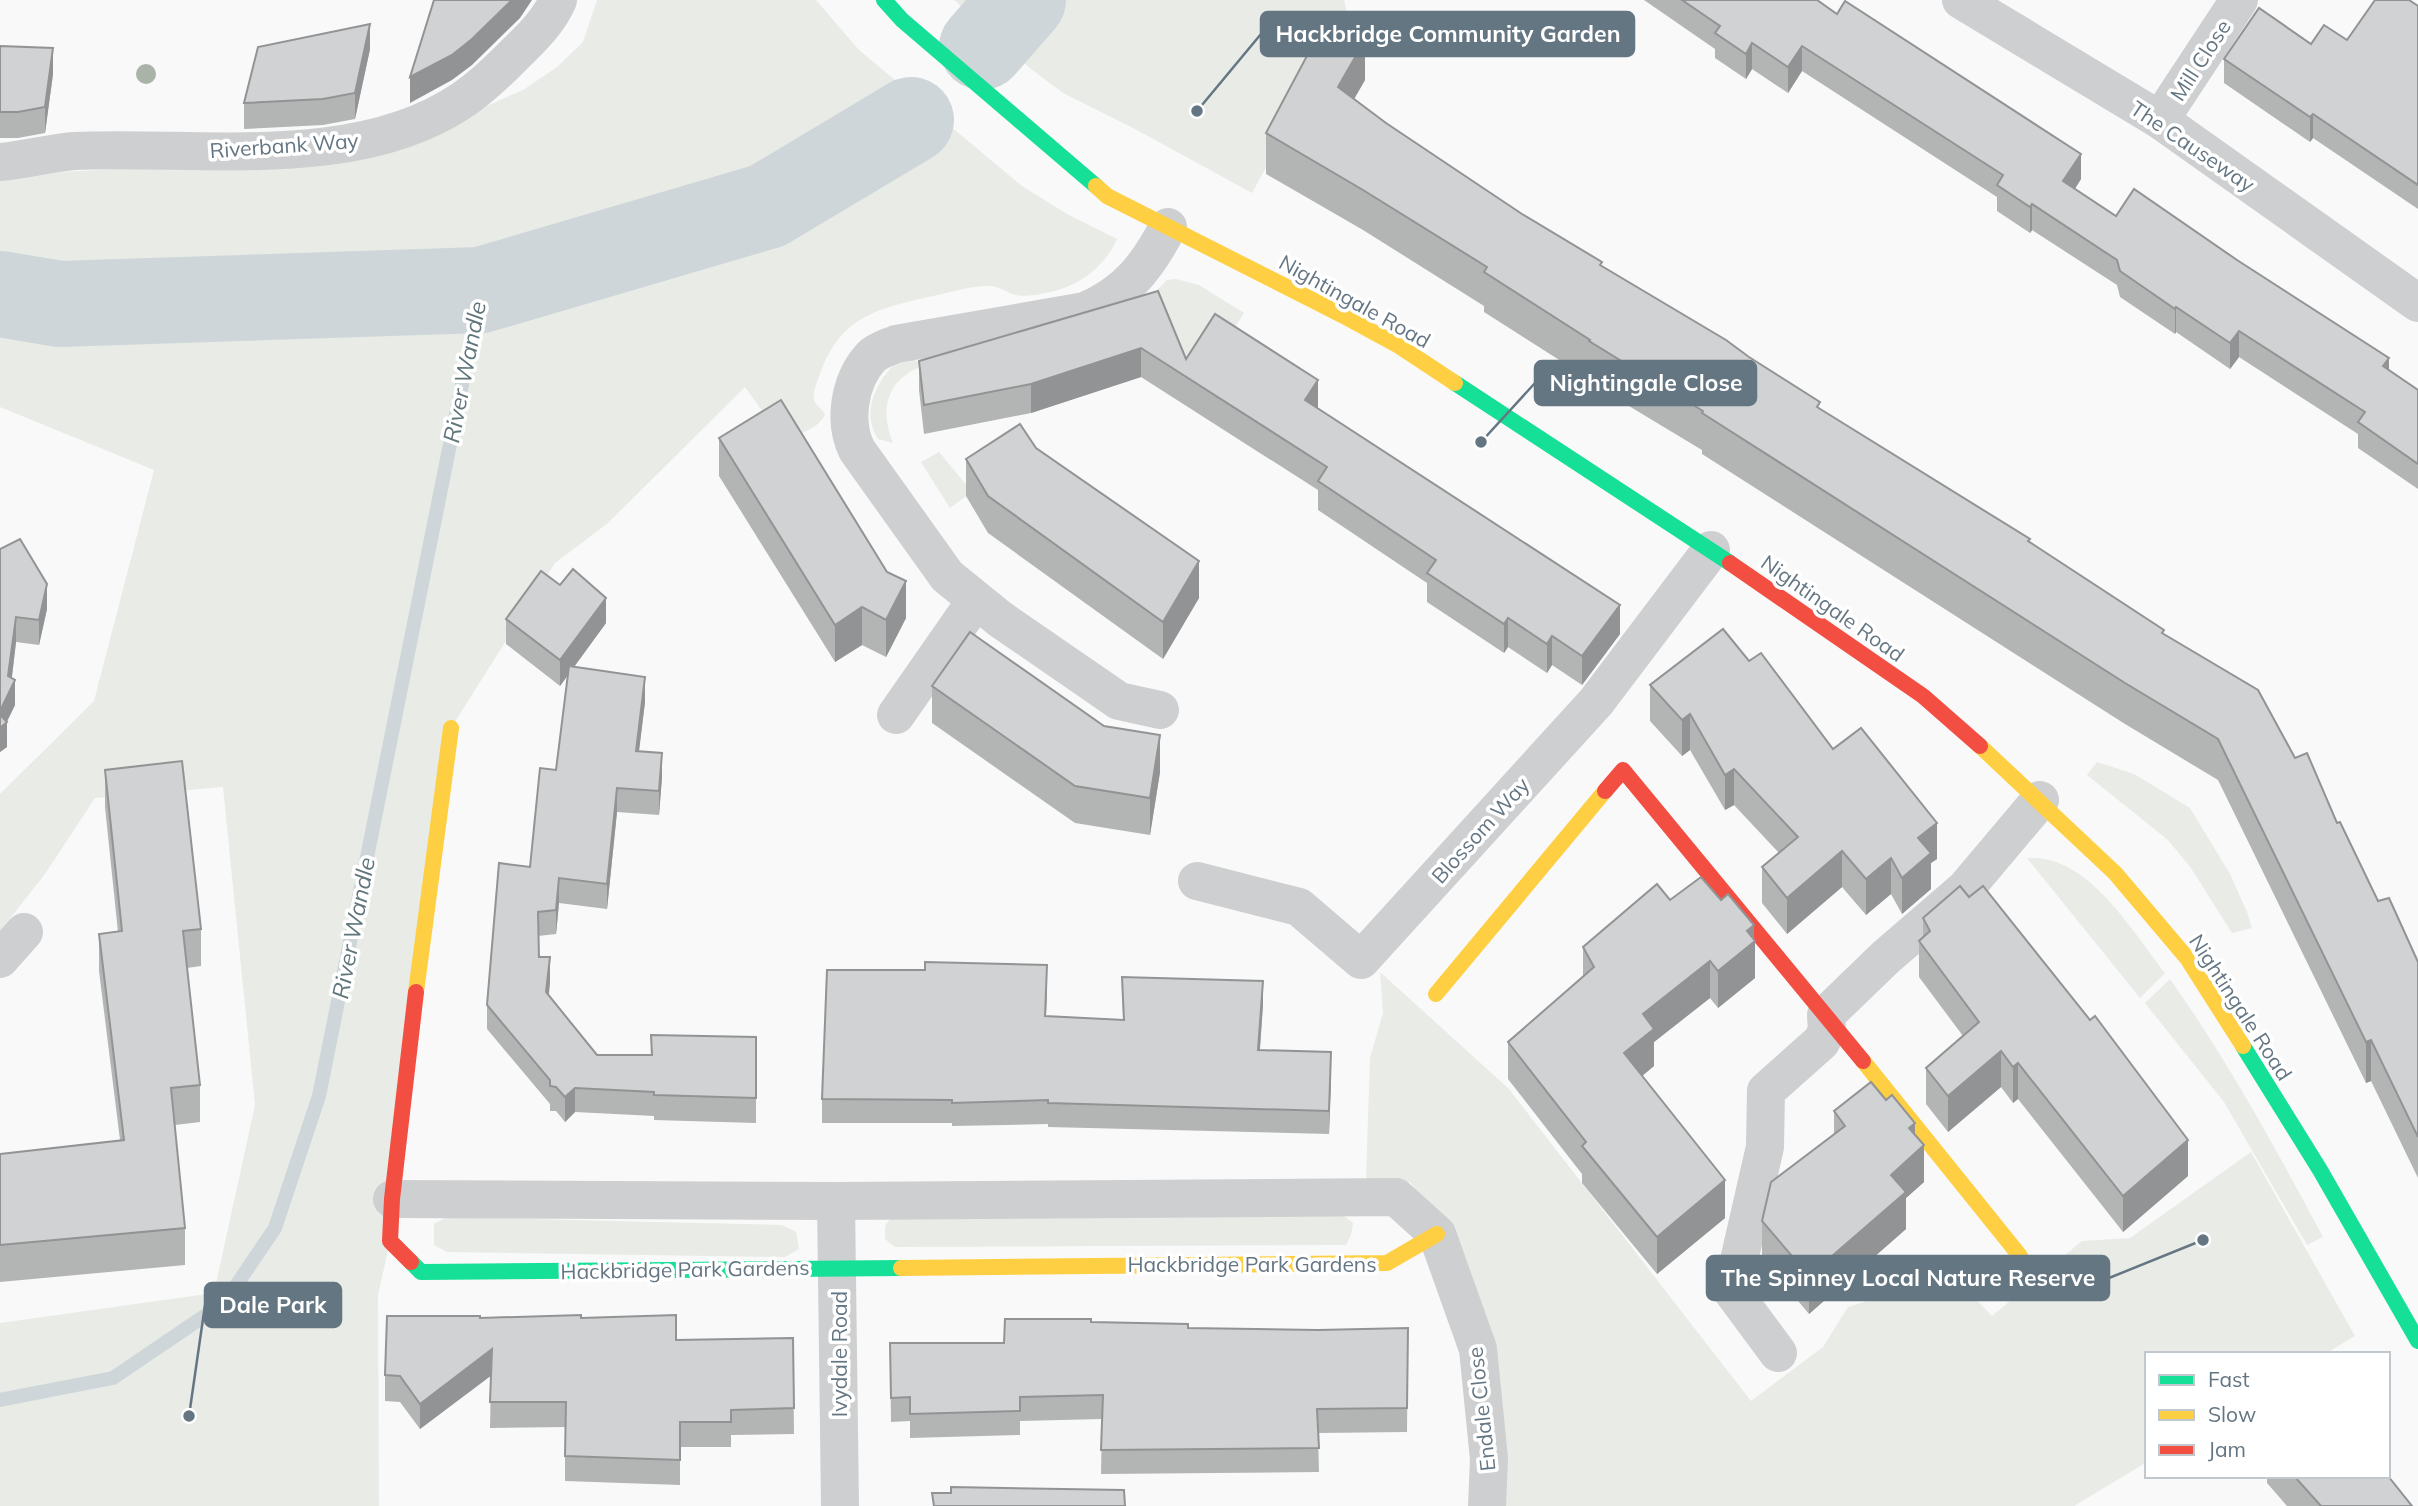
<svg xmlns="http://www.w3.org/2000/svg" width="2418" height="1506" font-family="Mulish,sans-serif">
<style>
.green{fill:#e8ebe6}
.lines{fill:none;stroke-linecap:round;stroke-linejoin:round}
.stream{stroke:#ced6d9;stroke-width:14}
.river{stroke:#ced6d9;stroke-width:86}
.street{stroke:#cecfd0;stroke-width:38}
.fast{stroke:#16e098;stroke-width:16}
.slow{stroke:#ffcf43;stroke-width:16}
.jam{stroke:#f24e42;stroke-width:16}
.tree{fill:#a9b3a7}
.wall{fill:#b3b5b5}
.shaded-wall{fill:#929394}
.building{fill:#d0d2d3;stroke:#929394;stroke-width:2}
.labels{text-anchor:middle;dominant-baseline:central;stroke-width:7;stroke-linejoin:round;paint-order:stroke}
.street-label{font-size:21px;fill:#657683;stroke:#fff}
.water-label{font-size:23px;font-style:italic;fill:#60757c;stroke:#fff}
.leader{fill:none;stroke:#657683;stroke-width:2.5}
.callout-dot{fill:#657683;stroke:#fff;stroke-width:2.5}
.callout{fill:#657683;stroke:#657683;stroke-width:2.5}
.callout-label{font-size:23px;text-anchor:middle;font-weight:bold;fill:#fff}
</style>
<rect width="100%" height="100%" fill="#f9f9f9"/>
<g class="green">
<path d="M597,0H816L859,50L1022,186L1067,214L1117,239C1107,262 1088,279 1064,288C1052,292 1028,298 1016,295C1008,293 1000,287 991,286C973,285 951,292 933,296C880,308 842,315 821,371C818,380 811,393 815,402C818,408 823,409 825,415C816,431 797,435 781,437L745,387L608,523L555,563L451,728L390,1241L378,1295L379,1506H0V1323L214,1293L255,1105L223,787L95,798L45,874L0,931V794L94,701L154,470L0,407V175L372,156L523,90L557,67L583,42Z"/>
<polygon points="954,0 1344,0 1348,18 1252,193 1135,129 1063,93 1031,69"/>
<polygon points="1176,279 1199,285 1244,313 1230,334 1195,366 1180,358 1148,299 1167,280"/>
<path d="M902,357H907L926,365C887,377 879,408 893,443L878,439C859,409 879,377 902,357Z"/>
<polygon points="939,452 968,487 966,496 950,508 921,462"/>
<polygon points="2097,762 2134,774 2190,808 2230,874 2247,912 2252,928 2232,933 2191,868 2168,840 2087,775"/>
<path d="M2027,858C2088,854 2131,930 2165,973L2140,998Z"/>
<polygon points="1380,972 1508,1088 1751,1401 1823,1347 1848,1307 1952,1274 1992,1316 2082,1241 2130,1238 2251,1152 2355,1336 2325,1354 2147,1354 2147,1462 2074,1506 1498,1506 1449,1233 1410,1182 1366,1181 1370,1058 1383,1013"/>
<path d="M2170,979C2228,1061 2276,1149 2323,1237L2307,1245L2224,1102L2145,1003Z"/>
<polygon points="1343,1215 1353,1223 1351,1235 1346,1245 895,1247 885,1239 885,1226 892,1216"/>
<polygon points="447,1217 782,1225 796,1232 799,1249 785,1257 447,1252 434,1245 434,1224"/>
</g>
<g class="lines">
<polyline class="stream" points="0,1400 113,1378 225,1302 275,1228 319,1096 481,290"/>
<g class="river">
<polyline points="982,47 1023,0"/>
<polyline points="0,294 60,304 481,290 767,206 911,120"/>
</g>
<g class="street">
<polyline points="1961,0 2160,120 2418,303"/>
<polyline points="2160,120 2239,0"/>
<path d="M0,162C25,160 49,153 74,151C196,145 357,173 464,99C480,88 494,75 508,61C526,43 548,24 558,0"/>
<path d="M1160,710L1119,701L1000,619L947,576L857,450C843,422 849,381 871,357C878,350 887,348 896,344L1085,311C1127,293 1147,267 1168,227"/>
<polyline points="896,715 976,600"/>
<polyline points="1197,881 1299,907 1361,960 1596,702 1711,550"/>
<polyline points="0,959 24,932"/>
<polyline points="392,1199 836,1201 1396,1197 1437,1234 1478,1349 1489,1459 1487,1506"/>
<polyline points="836,1201 840,1506"/>
<polyline points="1778,1353 1732,1291 1765,1147 1766,1091 1821,1042 1827,1031 1826,1015 1886,957 1965,889 2040,800"/>
</g>
<g class="fast">
<polyline points="884,0 902,20 1096,186"/>
<polyline points="1455,383 1730,563"/>
<polyline points="2243,1046 2320,1170 2418,1341"/>
<polyline points="411,1262 421,1272 901,1268"/>
</g>
<g class="slow">
<polyline points="1096,186 1107,196 1342,315 1399,346 1455,383"/>
<polyline points="1980,746 2115,873 2187,958 2243,1046"/>
<polyline points="416,992 451,728"/>
<polyline points="1436,994 1605,791"/>
<polyline points="1863,1061 2020,1256"/>
<polyline points="901,1268 1387,1263 1437,1234"/>
</g>
<g class="jam">
<polyline points="1730,563 1923,696 1980,746"/>
<polyline points="1605,791 1623,770 1863,1061"/>
<polyline points="411,1262 390,1241 392,1199 416,992"/>
</g>
</g>
<circle class="tree" cx="146" cy="74" r="10"/>
<g class="wall">
<polygon points="1644,0 1817,0 2081,179 2075,189 2116,216 2389,370 2418,390 2418,489 2358,448 2358,434 2239,357 2230,369 2176,332 2175,334 2120,297 2117,285 2032,230 2030,233 1997,211 1997,197 1802,71 1788,93 1752,69 1746,79 1715,58 1715,49"/>
<polygon points="2418,6 2418,209 2313,138 2310,142 2224,83 2224,59 2311,44 2347,40"/>
<polygon points="0,46 53,74 45,133 18,138 0,138"/>
<polygon points="370,49 355,119 323,125 244,129 244,103"/>
<polygon points="1365,80 1354,99 1386,123 1522,214 1820,409 2030,542 2164,634 2295,758 2337,823 2378,901 2418,962 2418,1178 2371,1081 2366,1083 2218,780 2125,724 1702,454 1702,450 1589,382 1589,379 1484,312 1484,306 1363,230 1266,174 1266,133"/>
<polygon points="1158,291 1186,359 1318,409 1620,634 1582,685 1552,665 1547,673 1508,647 1504,653 1427,602 1427,583 1318,510 1318,490 1141,377 1031,413 924,434 919,390 919,361"/>
<polygon points="719,438 906,618 886,657 862,645 835,662 719,476"/>
<polygon points="1036,448 1199,598 1163,659 988,533 966,496 966,459"/>
<polygon points="0,549 47,609 39,645 16,642 12,678 15,705 7,722 7,747 0,752"/>
<polygon points="506,619 606,623 574,667 645,702 639,751 662,777 659,815 617,812 607,909 559,903 556,934 538,936 539,957 550,982 549,995 597,1055 651,1055 651,1035 756,1037 756,1123 654,1120 654,1116 575,1112 565,1122 556,1111 550,1111 550,1104 487,1029 487,1005 530,867 556,770 568,675 560,686 506,644"/>
<polygon points="1749,661 1833,749 1937,859 1931,863 1931,889 1902,914 1891,894 1866,915 1842,887 1787,934 1762,903 1762,867 1779,853 1734,805 1725,810 1690,750 1682,756 1650,721 1650,685"/>
<polygon points="932,686 1160,772 1150,835 1075,823 932,723"/>
<polygon points="105,770 201,929 201,966 187,968 200,1085 200,1122 175,1125 185,1228 185,1265 0,1282 0,1154 120,1140 99,971 99,934 118,932 105,807"/>
<polygon points="1670,900 1754,939 1755,978 1718,1008 1710,998 1654,1042 1654,1066 1642,1076 1725,1218 1657,1274 1582,1183 1582,1174 1508,1079 1508,1042 1583,977 1583,947"/>
<polygon points="1923,918 2188,1176 2123,1232 2018,1099 2013,1103 2001,1087 1948,1132 1926,1104 1926,1068 1963,1036 1919,977 1919,941 1923,937"/>
<polygon points="1122,977 1263,1004 1260,1050 1331,1076 1329,1134 1048,1127 1048,1124 952,1126 952,1123 822,1123 822,1099 1047,988 1046,1016 1123,1020"/>
<polygon points="1834,1111 1915,1134 1924,1182 1906,1198 1906,1229 1809,1314 1762,1258 1762,1221 1834,1134"/>
<polygon points="480,1318 581,1318 676,1340 793,1338 794,1434 731,1435 731,1447 680,1447 680,1485 565,1481 565,1427 490,1428 491,1375 420,1429 400,1402 385,1401 385,1375"/>
<polygon points="1091,1322 1188,1328 1318,1330 1408,1328 1407,1432 1318,1433 1319,1472 1101,1474 1102,1419 1020,1421 1020,1435 910,1438 910,1421 891,1422 890,1343 1004,1343"/>
<polygon points="2267,1476 2388,1476 2412,1506 2287,1506 2267,1483"/>
</g>
<g class="shaded-wall">
<polygon points="512,0 532,0 520,18 472,65 452,80 410,103 410,77"/>
<polygon points="370,24 370,49 355,119 355,93"/>
<polygon points="1365,40 1365,80 1338,127 1338,87"/>
<polygon points="1752,43 1752,69 1746,79 1746,54"/>
<polygon points="1802,46 1802,71 1788,93 1788,67"/>
<polygon points="53,48 53,74 45,133 45,107"/>
<polygon points="2313,114 2313,138 2310,142 2310,117"/>
<polygon points="2081,154 2081,179 2063,207 2063,181"/>
<polygon points="2032,204 2032,230 2030,233 2030,207"/>
<polygon points="2176,307 2176,332 2175,334 2175,309"/>
<polygon points="2239,331 2239,357 2230,369 2230,343"/>
<polygon points="1141,348 1141,377 1031,413 1031,384"/>
<polygon points="2389,358 2389,383 2383,366"/>
<polygon points="1318,380 1318,409 1305,400"/>
<polygon points="1199,561 1199,598 1163,659 1163,622"/>
<polygon points="906,581 906,618 886,657 886,620"/>
<polygon points="47,584 47,609 39,645 39,620"/>
<polygon points="606,598 606,623 560,686 560,660"/>
<polygon points="1620,605 1620,634 1582,685 1582,656"/>
<polygon points="862,607 862,645 835,662 835,625"/>
<polygon points="16,617 16,642 10,691 15,680 15,705 6,723 7,722 7,747 0,752 0,711 8,676"/>
<polygon points="1508,618 1508,647 1504,653 1504,624"/>
<polygon points="1552,636 1552,665 1547,673 1547,644"/>
<polygon points="645,677 645,702 636,775 636,751"/>
<polygon points="1690,714 1690,750 1682,756 1682,720"/>
<polygon points="1160,735 1160,772 1150,835 1150,798"/>
<polygon points="662,753 662,777 659,815 659,791"/>
<polygon points="1734,769 1734,805 1725,810 1725,775"/>
<polygon points="617,788 617,812 607,909 607,884"/>
<polygon points="1937,823 1937,859 1931,863 1931,889 1902,914 1902,878 1918,838"/>
<polygon points="1842,851 1842,887 1787,934 1787,898"/>
<polygon points="1891,858 1891,894 1866,915 1866,879"/>
<polygon points="559,878 559,903 556,934 556,910"/>
<polygon points="1754,925 1754,942 1755,941 1755,978 1718,1008 1718,971 1747,931"/>
<polygon points="550,957 550,982 546,1016 546,992"/>
<polygon points="1710,961 1710,998 1654,1042 1654,1066 1624,1091 1624,1053 1643,1014"/>
<polygon points="1047,965 1047,988 1045,1039 1045,1016"/>
<polygon points="1263,981 1263,1004 1258,1074 1258,1050"/>
<polygon points="2371,1040 2371,1081 2366,1083 2366,1042"/>
<polygon points="2001,1051 2001,1087 1948,1132 1948,1096"/>
<polygon points="1331,1052 1331,1076 1329,1134 1329,1111"/>
<polygon points="2018,1063 2018,1099 2013,1103 2013,1067"/>
<polygon points="575,1088 575,1112 565,1122 565,1097"/>
<polygon points="1915,1123 1915,1153 1924,1145 1924,1182 1906,1198 1906,1229 1809,1314 1809,1276 1891,1175 1909,1128"/>
<polygon points="2188,1140 2188,1176 2123,1232 2123,1196"/>
<polygon points="1725,1180 1725,1218 1657,1274 1657,1237"/>
<polygon points="492,1349 492,1375 420,1429 420,1404"/>
</g>
<g class="building">
<polygon points="434,0 512,0 472,39 452,55 410,77"/>
<polygon points="1682,0 1817,0 1837,14 1845,1 2081,154 2063,181 2116,216 2134,189 2237,260 2389,358 2383,366 2418,390 2418,464 2358,422 2365,412 2239,331 2230,343 2176,307 2175,309 2120,271 2117,260 2032,204 2030,207 1997,185 2003,175 1802,46 1788,67 1752,43 1746,54 1715,33 1720,26"/>
<polygon points="2375,0 2409,0 2418,6 2418,185 2313,114 2310,117 2224,59 2259,8 2311,44 2324,25 2347,40"/>
<polygon points="1326,20 1365,40 1338,87 1386,123 1522,214 1602,262 1600,265 1726,340 1749,357 1820,402 1817,407 2030,539 2028,541 2164,630 2162,633 2258,690 2295,758 2307,753 2337,823 2340,822 2378,901 2389,898 2418,962 2418,1137 2371,1040 2366,1042 2218,739 2125,683 1702,413 1703,411 1589,341 1590,340 1484,272 1487,267 1363,190 1266,133"/>
<polygon points="370,24 355,93 323,99 244,103 258,47"/>
<polygon points="0,46 53,48 45,107 18,112 0,112"/>
<polygon points="1158,291 1186,359 1215,314 1318,380 1305,400 1620,605 1582,656 1552,636 1547,644 1508,618 1504,624 1427,573 1436,560 1318,481 1327,467 1141,348 1031,384 924,405 919,361"/>
<polygon points="781,400 887,572 906,581 886,620 862,607 835,625 719,438"/>
<polygon points="1020,424 1036,448 1199,561 1163,622 988,496 966,459"/>
<polygon points="20,539 47,584 39,620 16,617 8,676 15,680 0,711 0,549"/>
<polygon points="573,569 606,598 560,660 506,619 541,571 560,585"/>
<polygon points="1723,629 1749,661 1761,653 1833,749 1861,728 1937,823 1918,838 1931,853 1902,878 1891,858 1866,879 1842,851 1787,898 1762,867 1798,837 1734,769 1725,775 1690,714 1682,720 1650,685"/>
<polygon points="970,632 1104,726 1160,735 1150,798 1075,786 932,686"/>
<polygon points="569,666 645,677 636,751 662,753 659,791 617,788 607,884 559,878 556,910 538,912 539,957 550,957 546,992 597,1055 652,1055 651,1035 756,1037 756,1098 654,1095 654,1092 575,1088 565,1097 556,1087 550,1086 550,1080 487,1005 499,863 530,867 540,768 556,770"/>
<polygon points="0,715 7,722 0,728"/>
<polygon points="182,761 201,929 183,931 200,1085 171,1088 185,1228 0,1245 0,1154 124,1140 99,934 122,931 105,770"/>
<polygon points="1701,877 1721,900 1728,894 1754,925 1747,931 1755,941 1718,971 1710,961 1643,1014 1654,1029 1624,1053 1725,1180 1657,1237 1582,1146 1586,1142 1508,1042 1594,967 1583,947 1657,884 1670,900"/>
<polygon points="1960,886 1969,897 1983,886 2090,1020 2095,1016 2188,1140 2123,1196 2018,1063 2013,1067 2001,1051 1948,1096 1926,1068 1979,1022 1919,941 1930,931 1923,918"/>
<polygon points="925,962 1047,965 1045,1016 1124,1020 1122,977 1263,981 1258,1050 1331,1052 1329,1111 1048,1103 1048,1100 952,1103 952,1100 822,1099 827,970 925,970"/>
<polygon points="1871,1082 1886,1100 1892,1095 1915,1123 1909,1128 1924,1145 1891,1175 1906,1192 1809,1276 1762,1221 1771,1182 1845,1126 1834,1111"/>
<polygon points="581,1315 581,1318 676,1315 676,1340 793,1338 794,1408 731,1410 731,1422 680,1422 680,1460 565,1456 566,1402 490,1402 492,1349 420,1404 400,1376 385,1375 387,1316 480,1316 480,1318"/>
<polygon points="1005,1319 1091,1319 1091,1322 1188,1324 1188,1328 1318,1330 1408,1328 1407,1408 1317,1409 1319,1448 1101,1450 1103,1395 1020,1397 1020,1411 910,1414 910,1397 891,1398 890,1343 1004,1343"/>
<polygon points="2294,1476 2388,1476 2412,1506 2321,1506"/>
<polygon points="951,1487 1124,1490 1125,1506 934,1506 932,1493 951,1493"/>
</g>
<g class="labels">
<g class="street-label">
<text transform="translate(2200 60) rotate(-57)">Mill Close</text>
<text transform="translate(284 145) rotate(-4)">Riverbank Way</text>
<text transform="translate(2193 146) rotate(34)">The Causeway</text>
<text transform="translate(1355 301) rotate(29)">Nightingale Road</text>
<text transform="translate(1833 608) rotate(35)">Nightingale Road</text>
<text transform="translate(1480 830) rotate(-48)">Blossom Way</text>
<text transform="translate(2241 1007) rotate(57)">Nightingale Road</text>
<text x="1252" y="1264">Hackbridge Park Gardens</text>
<text transform="translate(685 1269) rotate(-1)">Hackbridge Park Gardens</text>
<text transform="translate(839 1354) rotate(-90)">Ivydale Road</text>
<text transform="translate(1481 1409) rotate(-96)">Endale Close</text>
</g>
<g class="water-label">
<text transform="translate(464 372) rotate(-79)">River Wandle</text>
<text transform="translate(353 928) rotate(-79)">River Wandle</text>
</g>
</g>
<path class="leader" d="M1197 111L1261 34M1481 442L1535 383M2203 1240L2109 1278M189 1416L205 1305"/>
<g class="callout-dot">
<circle cx="1197" cy="111" r="7"/>
<circle cx="1481" cy="442" r="7"/>
<circle cx="2203" cy="1240" r="7"/>
<circle cx="189" cy="1416" r="7"/>
</g>
<g class="callout">
<rect x="1261" y="12" width="373" height="44" rx="7"/>
<rect x="1535" y="361" width="221" height="44" rx="7"/>
<rect x="1707" y="1256" width="402" height="44" rx="7"/>
<rect x="205" y="1283" width="136" height="44" rx="7"/>
</g>
<g class="callout-label">
<text x="1448" y="42">Hackbridge Community Garden</text>
<text x="1646" y="391">Nightingale Close</text>
<text x="1908" y="1286">The Spinney Local Nature Reserve</text>
<text x="273" y="1313">Dale Park</text>
</g>
<rect x="2145" y="1352" width="245" height="126" fill="#ffffff" stroke="#c1c8cd" stroke-width="2"/>
<rect x="2159" y="1375" width="35" height="10" fill="#16e098" stroke="#c1c8cd" stroke-width="2"/>
<text x="2208" y="1387" font-size="21" fill="#657683">Fast</text>
<rect x="2159" y="1410" width="35" height="10" fill="#ffcf43" stroke="#c1c8cd" stroke-width="2"/>
<text x="2208" y="1422" font-size="21" fill="#657683">Slow</text>
<rect x="2159" y="1445" width="35" height="10" fill="#f24e42" stroke="#c1c8cd" stroke-width="2"/>
<text x="2208" y="1457" font-size="21" fill="#657683">Jam</text>
</svg>
